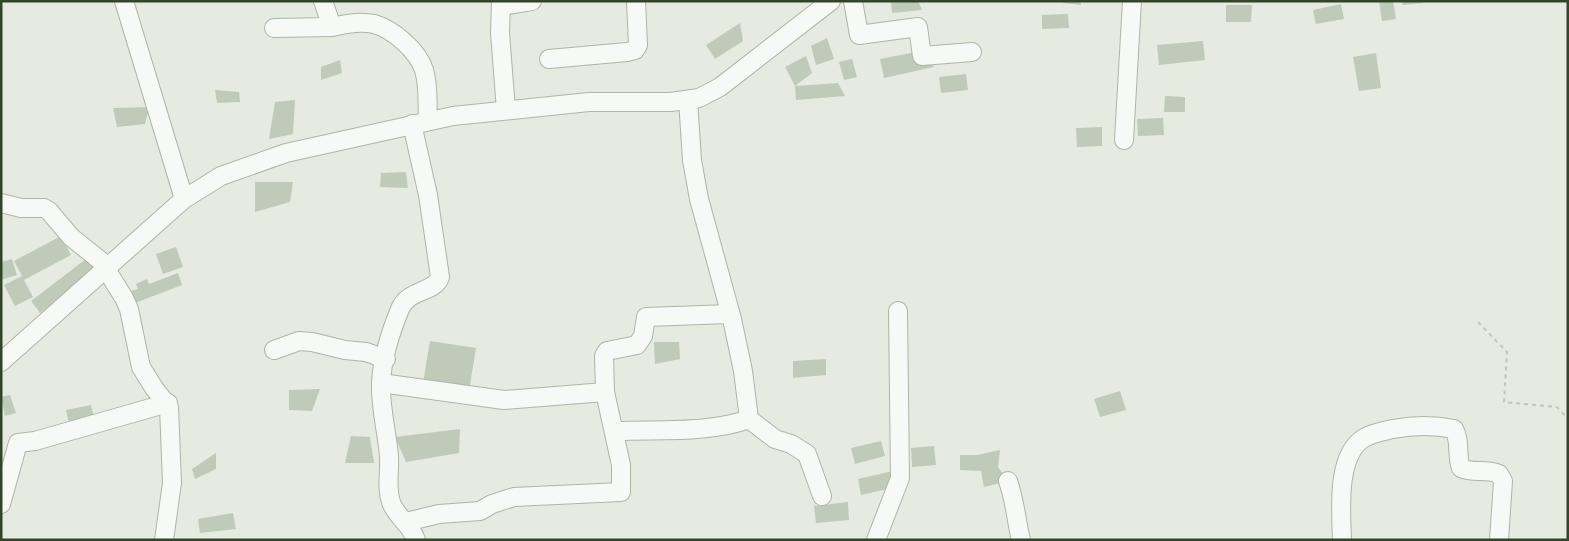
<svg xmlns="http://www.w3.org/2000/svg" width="1569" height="541" font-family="Jost,sans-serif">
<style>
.building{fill:#bfcab8}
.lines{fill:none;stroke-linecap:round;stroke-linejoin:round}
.minor-casing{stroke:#acb6a6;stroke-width:20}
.path{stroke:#bfc7bc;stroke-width:2;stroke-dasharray:4 4;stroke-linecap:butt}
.minor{stroke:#f6f9f5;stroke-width:18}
</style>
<rect width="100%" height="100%" fill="#e5ebe1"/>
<g class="building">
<polygon points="891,1 918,1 922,10 892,13"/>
<polygon points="1063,1 1081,1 1081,5 1063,3"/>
<polygon points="1379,1 1393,1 1396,19 1382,21"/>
<polygon points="1401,1 1423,1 1423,3 1403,5"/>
<polygon points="1341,4 1344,19 1316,24 1313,10"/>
<polygon points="1226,5 1252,5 1251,22 1226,22"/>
<polygon points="1068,14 1069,28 1042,29 1042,15"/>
<polygon points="740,23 743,41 715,59 706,45"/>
<polygon points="827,38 834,59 816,65 811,46"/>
<polygon points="1203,41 1205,60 1159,65 1157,45"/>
<polygon points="921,51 934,67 884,78 880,59"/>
<polygon points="1376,53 1381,88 1359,91 1353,57"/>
<polygon points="806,56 812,73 795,86 785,67"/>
<polygon points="852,59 857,77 844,80 839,62"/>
<polygon points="340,60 342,73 321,80 321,67"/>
<polygon points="966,74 968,90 941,93 939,77"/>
<polygon points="838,83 845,96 796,100 795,86"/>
<polygon points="215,90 239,92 240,102 217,103"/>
<polygon points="1165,96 1185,97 1185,112 1164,112"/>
<polygon points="295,100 293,134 269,139 275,102"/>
<polygon points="149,107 145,124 117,127 113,108"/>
<polygon points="1163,118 1164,135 1138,136 1137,119"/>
<polygon points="1102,127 1102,146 1077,147 1076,128"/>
<polygon points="406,172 408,188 380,187 381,173"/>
<polygon points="255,182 293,182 290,202 255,212"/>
<polygon points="61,236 71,255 24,280 33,297 15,306 4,285 22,276 14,261"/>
<polygon points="176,247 183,267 163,274 156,254"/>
<polygon points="12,259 17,275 1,280 1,262"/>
<polygon points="86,259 96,271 40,313 31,301"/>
<polygon points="178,273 182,285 135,303 131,291 138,289 136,284 147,279 149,284"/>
<polygon points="430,341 476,348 469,391 423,383"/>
<polygon points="654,342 679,342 680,359 655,364"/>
<polygon points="826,359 826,375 793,378 793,361"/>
<polygon points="320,389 312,411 289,410 289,390"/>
<polygon points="1120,391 1126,410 1100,417 1094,399"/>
<polygon points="10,395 16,413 5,416 1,397"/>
<polygon points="91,405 94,418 69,424 66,410"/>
<polygon points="460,429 459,453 406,462 395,437"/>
<polygon points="351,436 370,437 374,463 345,463"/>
<polygon points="881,441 885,456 855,464 851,448"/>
<polygon points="934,446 936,465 912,467 911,448"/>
<polygon points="1000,450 998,467 1008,481 984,487 981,471 960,470 960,455 977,455"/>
<polygon points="216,453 216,469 195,479 192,469"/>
<polygon points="893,471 896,487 861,495 858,479"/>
<polygon points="848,502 849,520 816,523 814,506"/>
<polygon points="233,513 236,529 200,533 198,519"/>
</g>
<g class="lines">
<g class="minor-casing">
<g id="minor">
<polyline points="124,1 184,199"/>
<path d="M323,1L332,27C344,24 362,21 374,24C393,29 418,51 424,70C429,86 427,104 428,120"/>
<polyline points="501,1 500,33 506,110"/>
<polyline points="853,1 859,35 918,27 922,56 972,52"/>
<polyline points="502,6 532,1"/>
<polyline points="274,28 332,27"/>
<polyline points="549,59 627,52 635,50 638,45 636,1"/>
<path d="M412,124L428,195L440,277C435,293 408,289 400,309C391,331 382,359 381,383C380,407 387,432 389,456C390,471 386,488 391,502C396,517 411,524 416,540"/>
<polyline points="1124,140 1132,1"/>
<polyline points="1,203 21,208 44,208 49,211 71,237 101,261 124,298 129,309 141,367 154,388 169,407 172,483 164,540"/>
<polyline points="274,350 299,341 312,342 345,350 366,352 386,359"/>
<polyline points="1,362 184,199 221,176 286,153 453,116 589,102 671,102 699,98 720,87 831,1"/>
<polyline points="381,383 504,400 605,392"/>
<polyline points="749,419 775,439 791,444 807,454 822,496"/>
<path d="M615,431C659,429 707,434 749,419L743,371L732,319L699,199L692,160L688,100"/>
<path d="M1008,481C1015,500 1016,520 1021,540"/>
<polyline points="1,504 18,443 35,441 168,403"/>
<polyline points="406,522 439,514 480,511 492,504 514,497 621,492 621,465 605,392 604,356 607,351 637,345 643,336 646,317 730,314"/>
<polyline points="876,540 900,478 898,311"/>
<path d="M1342,540C1341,511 1336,455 1364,438C1372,433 1384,431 1393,429C1414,425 1434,425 1454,429C1461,441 1456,456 1461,468C1473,474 1487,468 1499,474L1503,481L1499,540"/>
</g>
</g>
<polyline class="path" points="1478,322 1507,352 1504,402 1557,407 1568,419"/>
<use href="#minor" class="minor"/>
</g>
<rect width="1569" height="541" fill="none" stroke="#334528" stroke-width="5"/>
</svg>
